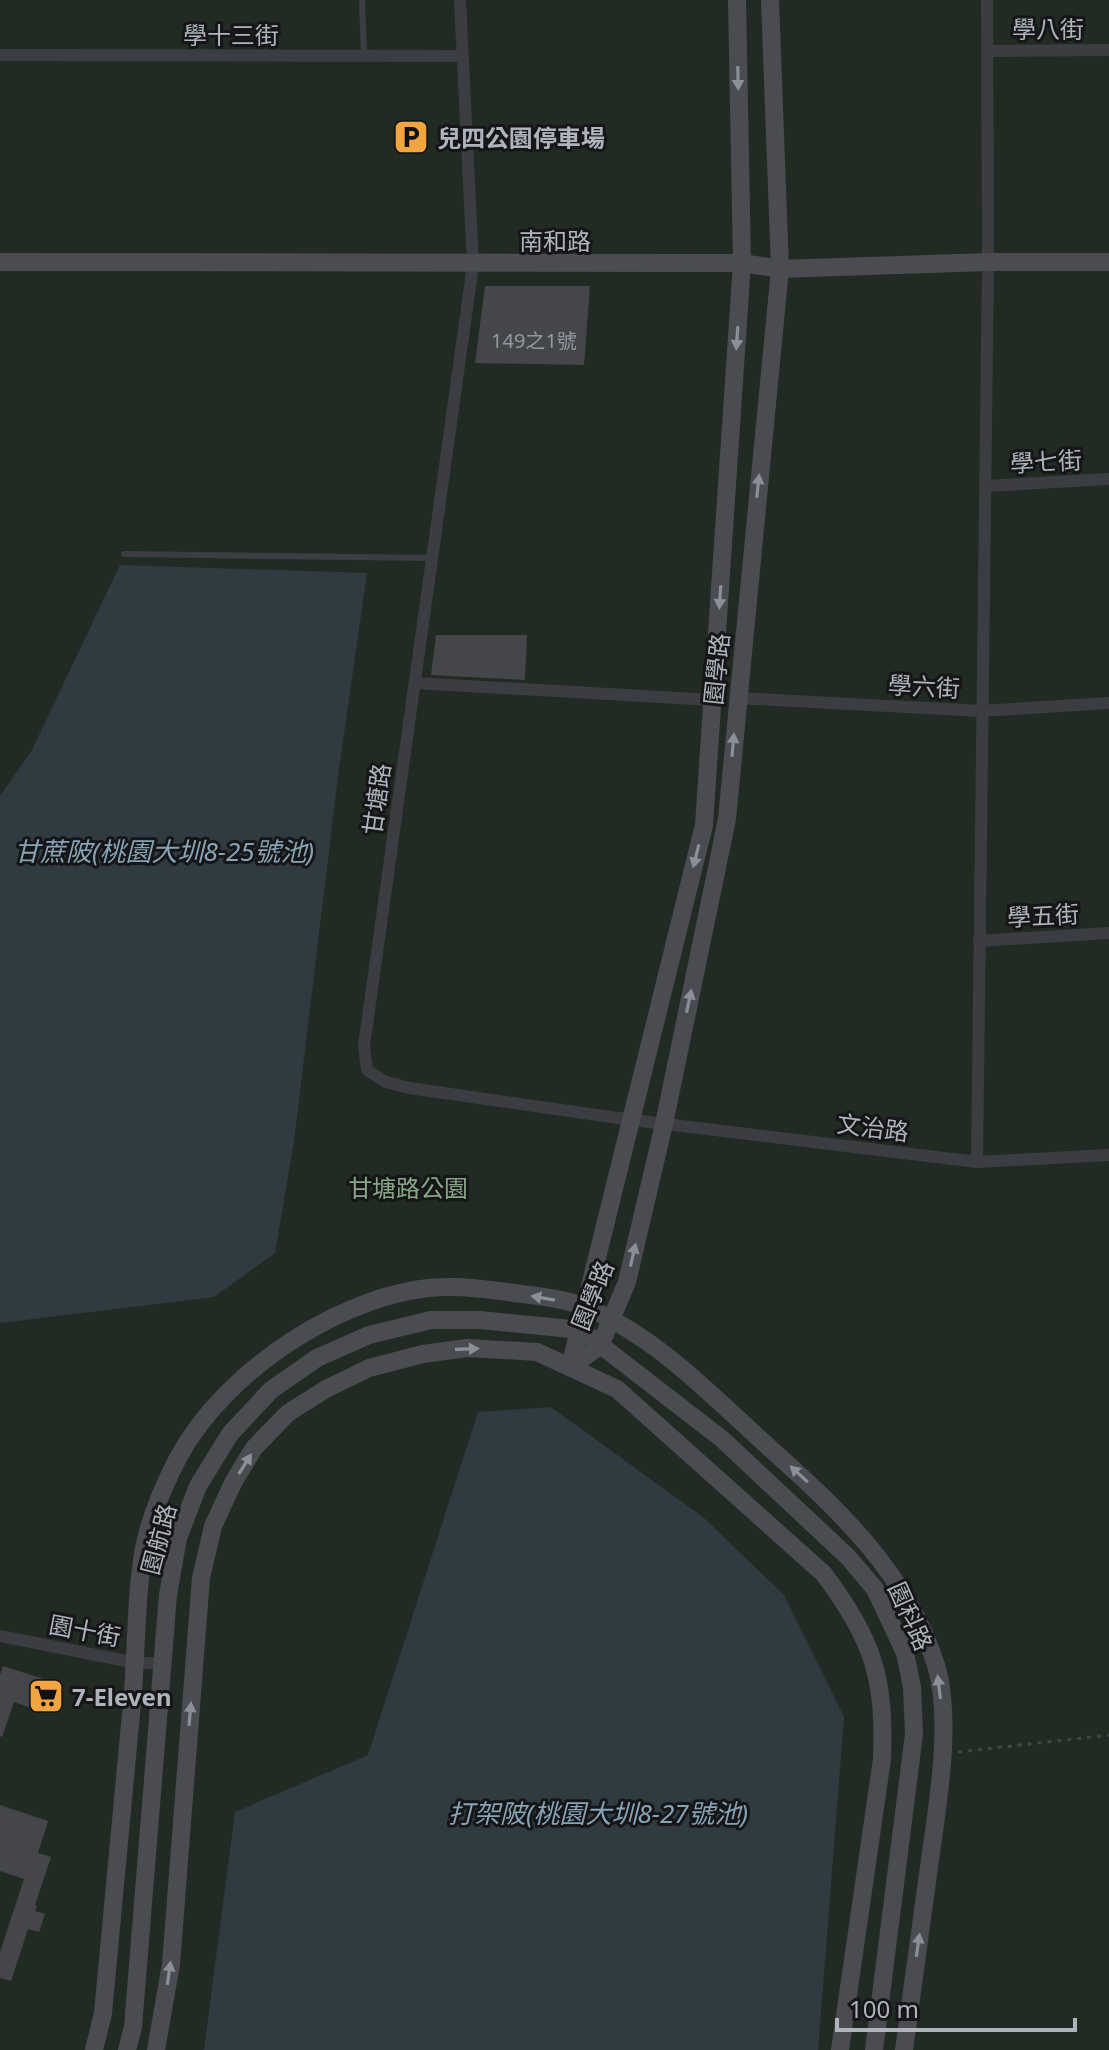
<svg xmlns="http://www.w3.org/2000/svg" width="1109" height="2050" font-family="'Noto Sans','Noto Sans TC',sans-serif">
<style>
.green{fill:#222b23}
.water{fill:#303b41}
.building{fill:#45464a}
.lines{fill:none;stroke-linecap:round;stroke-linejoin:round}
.path{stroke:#424449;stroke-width:3;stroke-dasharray:4 6;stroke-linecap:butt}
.lane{stroke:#3c3d42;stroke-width:6}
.street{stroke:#3c3d42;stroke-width:12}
.secondary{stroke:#4a4c52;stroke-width:18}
.oneway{fill:#8b8f97}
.labels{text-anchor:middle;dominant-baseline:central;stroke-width:6;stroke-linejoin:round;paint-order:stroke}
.number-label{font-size:20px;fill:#9498a0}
.street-label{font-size:24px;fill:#aeb3bc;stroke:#161618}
.poi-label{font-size:24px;font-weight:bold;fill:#aeb3bc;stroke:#161618;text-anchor:start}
.park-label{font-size:24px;fill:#86a785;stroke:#161618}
.water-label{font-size:26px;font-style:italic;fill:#86a4b6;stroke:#161618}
</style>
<rect width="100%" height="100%" fill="#1b1b1d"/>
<rect class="green" x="0" y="0" width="1109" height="2050"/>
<g class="water">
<polygon points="120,565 367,573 338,776 294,1141 275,1253 214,1297 0,1323 0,796 31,752"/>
<polygon points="551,1407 704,1518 784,1595 844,1717 818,2050 204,2050 235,1812 368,1755 478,1412"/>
</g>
<g class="building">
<polygon points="485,286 590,286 584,365 475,363"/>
<polygon points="436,635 527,635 525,680 431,675"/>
<polygon points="3,1666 59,1684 49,1714 14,1702 2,1737 0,1736 0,1675"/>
<polygon points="0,1805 48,1821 38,1853 51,1857 35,1905 37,1906 35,1911 45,1914 39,1932 28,1929 11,1981 0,1978 0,1952 24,1879 0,1871"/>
</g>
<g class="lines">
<polyline class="path" points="958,1752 1109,1735"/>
<g class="lane">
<polyline points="362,0 364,56"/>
<polyline points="124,554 433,558"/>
</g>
<g class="street">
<polyline points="460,0 473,265 364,1046 367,1070 386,1082 409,1088 632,1120 977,1162 1109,1155"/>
<polyline points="988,51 1109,50"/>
<polyline points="0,55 462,56"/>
<polyline points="985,486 1109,479"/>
<polyline points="415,683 713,700"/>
<polyline points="737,698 982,711 1109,703"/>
<polyline points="979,941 1109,933"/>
<polyline points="977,1162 988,262 987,0"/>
<polyline points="0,1636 136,1663 163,1663"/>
</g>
<g class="secondary">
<polyline points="0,262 742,263 780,269 988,262 1109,262"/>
<polyline points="570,1367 600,1346 627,1282 664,1124 727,819 780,269 770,0"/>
<polyline points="570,1367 704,825 742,263 737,0"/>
<path d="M94,2050L103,2013C113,1909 123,1806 132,1703C137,1652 135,1599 144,1548C150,1517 164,1485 178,1458C224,1371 348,1288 447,1287C469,1286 492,1290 514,1293C539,1296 567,1299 590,1309C661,1340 716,1400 773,1451C841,1512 908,1575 936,1665C953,1722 937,1808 929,1867C921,1928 912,1989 904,2050"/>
<polyline points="127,2050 133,2027 168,1595 178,1538 198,1486 230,1434 271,1390 317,1358 369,1335 431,1320 480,1320 581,1330 722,1439 848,1557 875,1589 905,1653 912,1687 914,1734 874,2050"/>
<path d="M156,2050L171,1964L201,1578L213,1526L234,1481L254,1448L288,1413L326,1389L369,1368L423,1354L467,1348L537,1352L617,1389L824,1574C873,1641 885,1676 882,1759L840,2050"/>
</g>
</g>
<defs><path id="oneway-solid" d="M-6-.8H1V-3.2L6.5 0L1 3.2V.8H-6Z" transform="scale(2)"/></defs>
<g class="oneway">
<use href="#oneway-solid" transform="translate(738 78) rotate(89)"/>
<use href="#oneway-solid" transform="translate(737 338) rotate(94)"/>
<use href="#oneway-solid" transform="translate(758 486) rotate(-84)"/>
<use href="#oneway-solid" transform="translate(720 597) rotate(94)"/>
<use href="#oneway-solid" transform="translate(733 745) rotate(-85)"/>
<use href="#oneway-solid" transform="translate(696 856) rotate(104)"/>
<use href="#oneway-solid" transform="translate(689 1001) rotate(-78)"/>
<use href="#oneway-solid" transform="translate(633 1255) rotate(-77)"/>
<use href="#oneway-solid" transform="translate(543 1298) rotate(-170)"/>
<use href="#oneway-solid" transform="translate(467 1349) rotate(-2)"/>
<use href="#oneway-solid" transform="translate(245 1464) rotate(-58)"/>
<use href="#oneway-solid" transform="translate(799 1474) rotate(-137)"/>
<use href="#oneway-solid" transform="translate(939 1687) rotate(-97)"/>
<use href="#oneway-solid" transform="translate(190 1714) rotate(-85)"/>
<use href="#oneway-solid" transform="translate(918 1945) rotate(-82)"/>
<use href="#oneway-solid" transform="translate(169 1973) rotate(-82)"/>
</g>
<defs>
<g id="parking-square" transform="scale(1.8)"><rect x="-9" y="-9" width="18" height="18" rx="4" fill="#f0a540" stroke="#161618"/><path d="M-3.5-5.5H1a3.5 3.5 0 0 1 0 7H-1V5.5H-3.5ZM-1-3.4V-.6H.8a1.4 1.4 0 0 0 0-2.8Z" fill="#111"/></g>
<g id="supermarket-square" transform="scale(1.8)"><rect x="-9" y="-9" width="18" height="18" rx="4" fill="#f0a540" stroke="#161618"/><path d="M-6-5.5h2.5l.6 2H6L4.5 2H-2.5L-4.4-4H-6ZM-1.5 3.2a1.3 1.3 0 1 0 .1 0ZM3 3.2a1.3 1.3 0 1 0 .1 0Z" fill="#111"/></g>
</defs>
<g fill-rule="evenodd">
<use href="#parking-square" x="411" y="137"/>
<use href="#supermarket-square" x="46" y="1696"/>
</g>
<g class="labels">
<g class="number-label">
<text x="534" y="340">149之1號</text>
</g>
<g class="street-label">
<text x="1048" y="28">學八街</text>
<text x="231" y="34">學十三街</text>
<text x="555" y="240">南和路</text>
<text transform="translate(1046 461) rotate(-3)">學七街</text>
<text transform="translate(716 669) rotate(-84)">園學路</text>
<text transform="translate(924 686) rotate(3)">學六街</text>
<text transform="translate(376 799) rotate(-82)">甘塘路</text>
<text transform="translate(1043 915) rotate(-3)">學五街</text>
<text transform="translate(873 1127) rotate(7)">文治路</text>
<text transform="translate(592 1295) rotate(-68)">園學路</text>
<text transform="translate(158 1539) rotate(-75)">園航路</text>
<text transform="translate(911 1616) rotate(66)">園科路</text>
<text transform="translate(85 1630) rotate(11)">園十街</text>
</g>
<g class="poi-label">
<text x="437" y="137">兒四公園停車場</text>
<text x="72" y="1696">7-Eleven</text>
</g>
<g class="park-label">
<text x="408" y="1187">甘塘路公園</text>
</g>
<g class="water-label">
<text x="164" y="851">甘蔗陂(桃園大圳8-25號池)</text>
<text x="598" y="1813">打架陂(桃園大圳8-27號池)</text>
</g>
</g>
<path d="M837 2018v12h238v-12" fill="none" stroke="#aeb3bc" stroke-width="4"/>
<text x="849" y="2018" font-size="24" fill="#aeb3bc" stroke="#161618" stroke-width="6" paint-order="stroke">100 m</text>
</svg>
